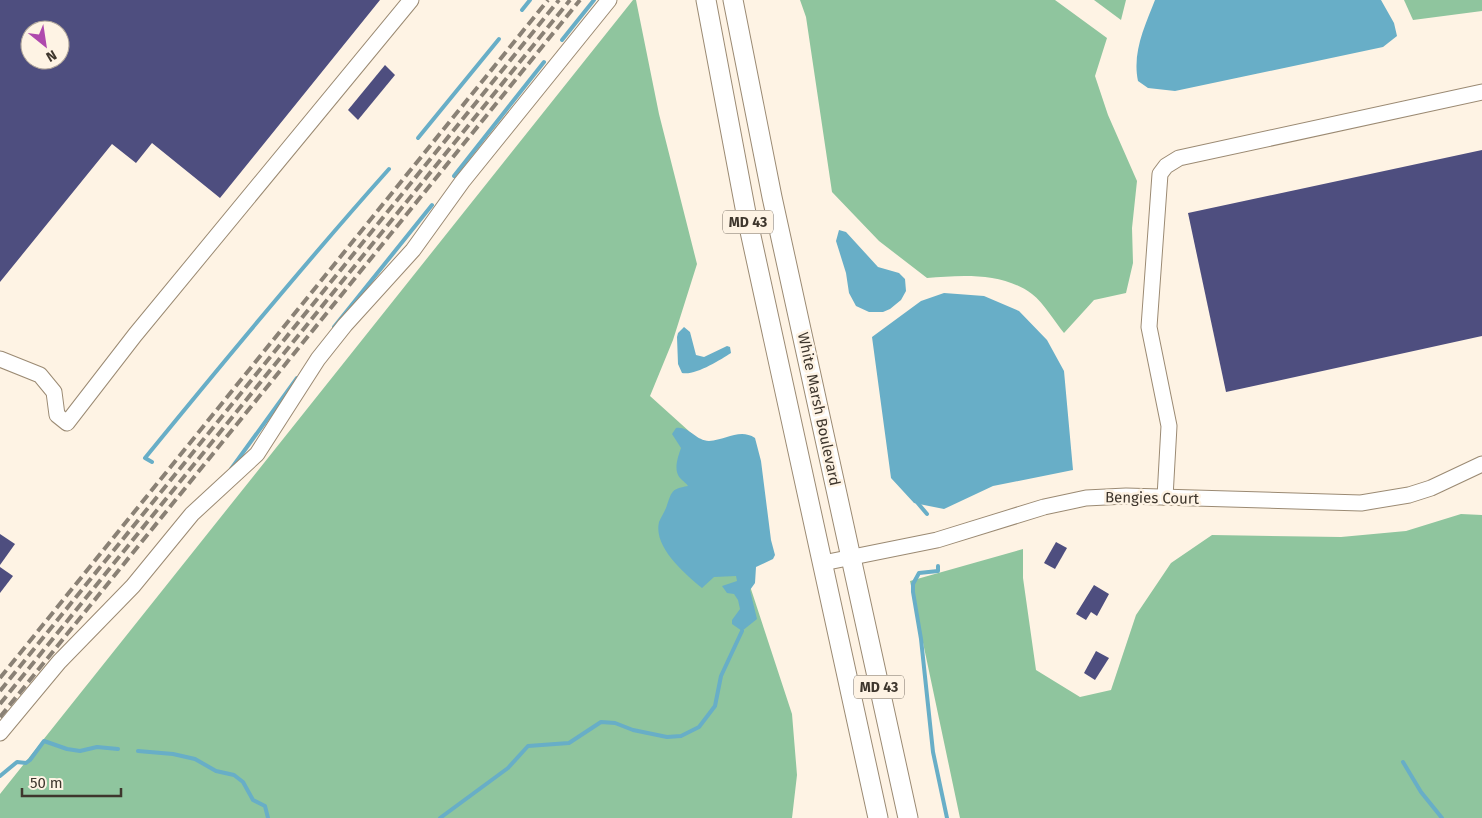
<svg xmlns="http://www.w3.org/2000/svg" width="1482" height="818" font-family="'Fira Sans',sans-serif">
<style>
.forest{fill:#8fc59e}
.water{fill:#68aec7}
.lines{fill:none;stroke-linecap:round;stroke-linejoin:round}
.stream{stroke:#68aec7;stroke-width:4}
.building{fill:#4e4e7f;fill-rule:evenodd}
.minor-casing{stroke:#9b8a73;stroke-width:17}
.major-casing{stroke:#9b8a73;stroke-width:21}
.minor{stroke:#fff;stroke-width:15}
.major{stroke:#fff;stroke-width:19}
.rail{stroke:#8a8175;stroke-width:4;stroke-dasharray:10 5;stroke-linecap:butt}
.labels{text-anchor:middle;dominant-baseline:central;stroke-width:5;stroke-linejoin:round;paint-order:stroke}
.shield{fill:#fef3e4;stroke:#786f64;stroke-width:1}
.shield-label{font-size:14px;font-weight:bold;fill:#3e362d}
.street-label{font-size:15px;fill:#3e362d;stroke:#fef3e4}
</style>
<rect width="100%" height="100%" fill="#fef3e4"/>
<g class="forest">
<polygon points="633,0 636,0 659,114 697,264 673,340 650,396 721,460 748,580 792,714 797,775 792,818 0,818 0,794"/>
<path d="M800,0H1055L1107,38L1095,76L1108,115L1137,181L1132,228L1133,263L1126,293L1094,300L1064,333C1054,321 1044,303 1032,294C1003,272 961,275 927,278L879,241L832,192L806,17Z"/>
<polygon points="1094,0 1126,0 1121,20"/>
<polygon points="1404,0 1482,0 1482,11 1413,20"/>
<polygon points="1461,514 1482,515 1482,818 960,818 910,581 1023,549 1023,578 1036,670 1080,697 1111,690 1136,615 1171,563 1212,535 1341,537 1406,531"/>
</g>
<g class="water">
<path d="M1155,0H1381L1394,23L1397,36L1383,47L1175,91L1148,88L1138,81C1132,52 1145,26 1155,0Z"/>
<polygon points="839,230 846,232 878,267 899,273 905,279 906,291 901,300 890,309 883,312 869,312 856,306 849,293 846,273 836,241"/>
<polygon points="944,293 984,296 1019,311 1047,340 1064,371 1073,470 993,486 944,509 914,503 891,478 872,337 921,301"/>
<path d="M684,327L690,332L696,355L704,357L727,346L730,347L731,353C720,360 695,376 682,373L678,364L677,337L678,333Z"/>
<path d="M676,428C689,426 696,441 709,441C726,440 740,428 755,438L761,461L771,540L775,555L773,559L756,567L755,583L750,590L757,619L742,631L732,624V620L740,609L738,600L734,594L727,593L722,586L737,581L736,576L714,577L702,588C685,574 653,547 659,522C661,517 664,513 666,508C672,492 670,489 688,486C686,483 684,482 682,480C672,472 678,457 681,448L672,434Z"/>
</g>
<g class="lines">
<g class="stream">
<polyline points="522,10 530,0"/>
<polyline points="562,40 594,0"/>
<polyline points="418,138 499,39"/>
<polyline points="454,176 544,62"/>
<polyline points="334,327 432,205"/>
<path d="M152,462L145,458C225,360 305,263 389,169"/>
<polyline points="231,469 297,378"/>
<polyline points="916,501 927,514"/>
<polyline points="938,566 938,571 919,573 913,584 913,592 921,639 933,752 947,818"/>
<polyline points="138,751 173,754 195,759 216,771 234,775 243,782 253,800 265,806 268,818"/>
<polyline points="1403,762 1421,792 1442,818"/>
<polyline points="0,776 17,762 26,763 30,760 44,741 67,749 80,751 97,747 118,749"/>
<polyline points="440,818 508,768 528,746 569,743 601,722 615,723 633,730 667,737 681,736 699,727 715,706 721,676 742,631"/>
</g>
</g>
<g class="building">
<path d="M0,0H380L220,198L152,143L136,163L112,144L0,282ZM30,30H60V60H30Z"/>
<polygon points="385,65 395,75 358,120 348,110"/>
<polygon points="1482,150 1482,336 1226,392 1188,213"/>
<polygon points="0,534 15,544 0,565"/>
<polygon points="1056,542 1067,548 1055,569 1044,563"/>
<polygon points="0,567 13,576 0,593"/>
<polygon points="1094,585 1109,594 1097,616 1091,612 1086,620 1076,614"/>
<polygon points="1096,651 1109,658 1095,680 1084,673"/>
</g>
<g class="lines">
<g class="minor-casing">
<g id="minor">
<polyline points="0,359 40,375 54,392 57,415 67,423 135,335 411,0"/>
<polyline points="1165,497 1169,426 1149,327 1160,174 1166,166 1179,158 1482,92"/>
<polyline points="823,563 937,540 1044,507 1086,498 1126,496 1361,503 1409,495 1431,488 1482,464"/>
<polyline points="0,733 59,662 133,586 192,514 257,454 318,359 345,325 413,250 462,182 609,0"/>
</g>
</g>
<g class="major-casing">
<g id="major">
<polyline points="706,0 746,213 878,818"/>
<polyline points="733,0 772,197 908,818"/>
</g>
</g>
<use href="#minor" class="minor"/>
<use href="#major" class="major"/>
<g class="rail">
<polyline points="0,678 548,0"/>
<polyline points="0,691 559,0"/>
<polyline points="0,704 570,0"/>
<polyline points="0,717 580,0"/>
</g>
</g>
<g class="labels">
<g class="shield">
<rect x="723" y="210.5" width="50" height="23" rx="4"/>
<rect x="854" y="675.5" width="50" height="23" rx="4"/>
</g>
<g class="shield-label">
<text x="748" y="222">MD 43</text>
<text x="879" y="687">MD 43</text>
</g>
<g class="street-label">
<text transform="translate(819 409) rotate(78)">White Marsh Boulevard</text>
<text transform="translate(1152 498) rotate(1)">Bengies Court</text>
</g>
</g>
<g transform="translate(45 45) rotate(150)"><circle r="24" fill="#fef3e4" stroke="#b1a79b"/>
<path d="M0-4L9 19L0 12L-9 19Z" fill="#af49ad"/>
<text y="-8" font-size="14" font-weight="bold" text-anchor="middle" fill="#3e362d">N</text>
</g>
<path d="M22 788v8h99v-8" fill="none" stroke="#3e362d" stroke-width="2.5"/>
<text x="30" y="788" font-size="15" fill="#3e362d" stroke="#fef3e4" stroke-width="4" paint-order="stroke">50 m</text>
</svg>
